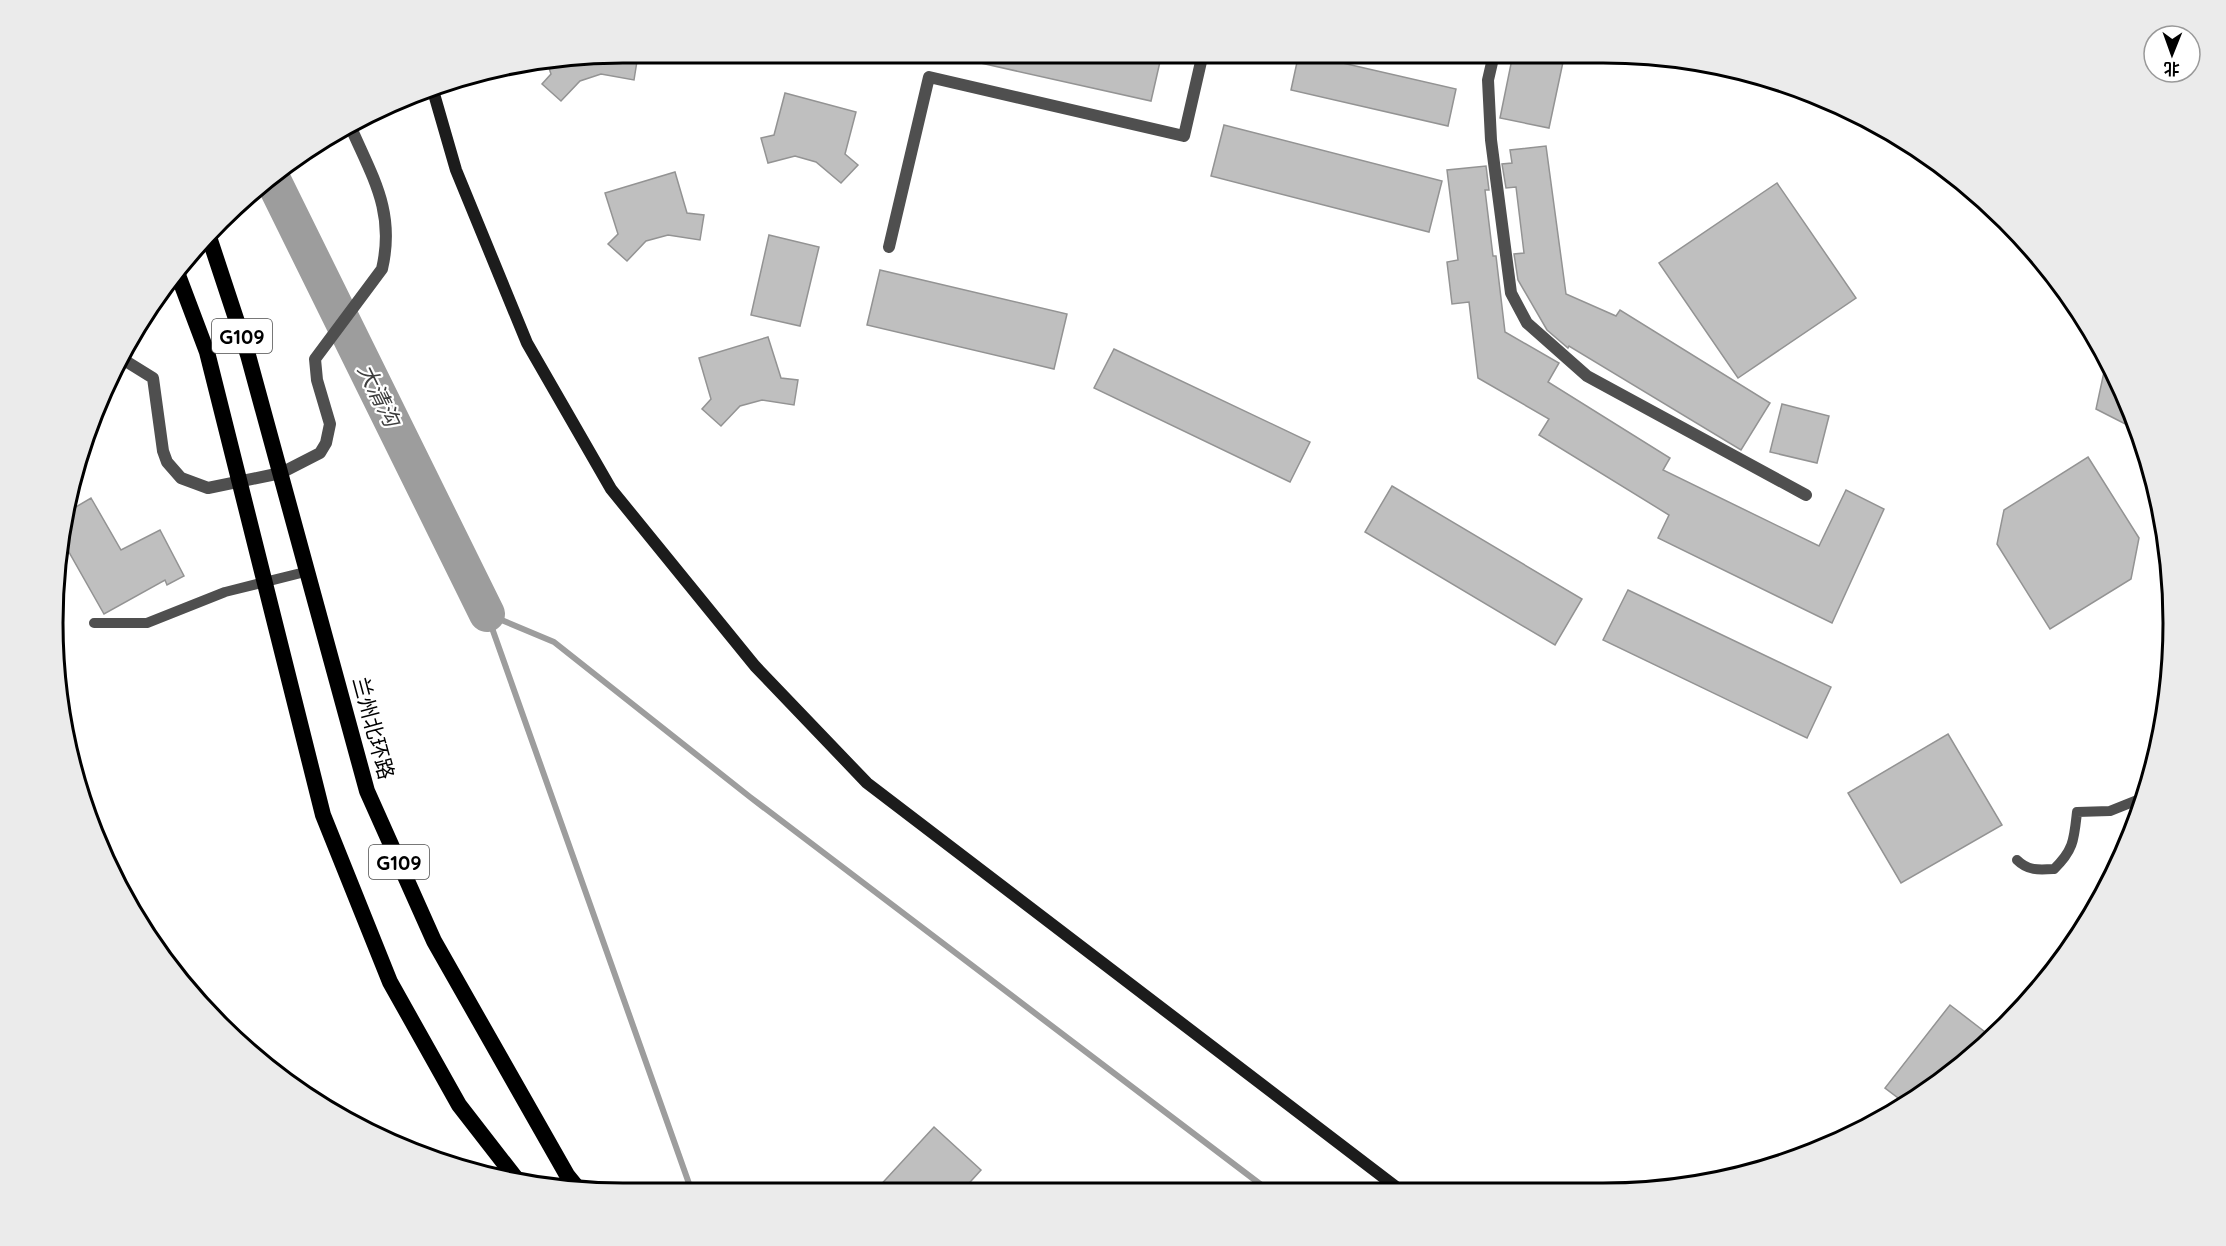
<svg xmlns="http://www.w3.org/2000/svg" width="2226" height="1246" font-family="Quicksand,'Noto Sans SC',sans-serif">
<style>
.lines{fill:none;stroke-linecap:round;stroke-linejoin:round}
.stream{stroke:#9d9d9d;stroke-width:6}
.river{stroke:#9d9d9d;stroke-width:36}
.building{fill:#bfbfbf;stroke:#939393;stroke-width:1.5}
.service{stroke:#4f4f4f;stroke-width:10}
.pedestrian{stroke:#4f4f4f;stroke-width:12}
.minor{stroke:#4f4f4f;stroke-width:12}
.secondary{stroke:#1c1c1c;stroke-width:12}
.trunk{stroke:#000;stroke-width:16}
.labels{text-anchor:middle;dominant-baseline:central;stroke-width:4.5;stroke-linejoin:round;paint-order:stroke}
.shield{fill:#fff;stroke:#4c4c4c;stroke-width:1.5}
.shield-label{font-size:20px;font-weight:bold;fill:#000}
.street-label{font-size:21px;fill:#000;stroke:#fff}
.water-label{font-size:22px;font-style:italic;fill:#3e3e3e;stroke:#fff}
.rim{fill:none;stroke:#000;stroke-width:3}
</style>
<rect width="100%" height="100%" fill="#fff"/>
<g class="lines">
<g class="stream">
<polyline points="487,614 554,642 750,797 1268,1190"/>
<polyline points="487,614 692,1192"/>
</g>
<polyline class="river" points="271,176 487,614"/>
</g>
<g class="building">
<polygon points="621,53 638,55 634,80 601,74 580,81 561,101 542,84 551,74 548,65"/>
<polygon points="968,53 1162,53 1151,101 967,60"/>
<polygon points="1299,53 1456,89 1448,126 1291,90"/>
<polygon points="1513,54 1563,62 1549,128 1500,118"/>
<polygon points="785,93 856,112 845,154 858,165 841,183 816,162 795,156 768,163 761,138 774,135"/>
<polygon points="1224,125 1442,181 1429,232 1211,176"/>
<polygon points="1546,146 1566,294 1616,316 1620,310 1770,403 1741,450 1569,346 1568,348 1547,330 1518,280 1514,254 1524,253 1516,187 1506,188 1502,164 1512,163 1510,150"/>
<polygon points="1486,166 1489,190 1485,190 1493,256 1496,256 1505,332 1559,363 1548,382 1670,458 1663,470 1819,546 1846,490 1884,509 1832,623 1658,538 1669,515 1539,435 1549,419 1478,378 1469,302 1452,304 1447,262 1458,260 1447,170"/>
<polygon points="675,172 687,213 704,215 700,240 668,235 646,241 627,261 608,244 618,234 605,193"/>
<polygon points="1777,183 1856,298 1738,378 1659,263"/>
<polygon points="769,235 819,247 800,326 751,315"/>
<polygon points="880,270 1067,314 1054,369 867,325"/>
<polygon points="768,337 781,378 798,380 794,405 762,400 740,406 721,426 702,409 711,399 699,358"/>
<polygon points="1114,349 1310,442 1290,482 1094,388"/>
<polygon points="2107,358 2115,371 2137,430 2096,409"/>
<polygon points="1782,404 1829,416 1817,463 1770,452"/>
<polygon points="2088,457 2139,538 2131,579 2050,629 1997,544 2004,510"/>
<polygon points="1392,486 1582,599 1555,645 1365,532"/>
<polygon points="91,498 121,550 160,530 184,576 167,585 165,580 104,614 65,545 69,511"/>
<polygon points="1628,590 1831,687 1807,738 1603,640"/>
<polygon points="1948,734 2002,825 1901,883 1848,793"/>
<polygon points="1950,1005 1989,1035 1976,1051 1920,1098 1906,1104 1885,1088"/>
<polygon points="934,1127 981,1170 962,1191 875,1191"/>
</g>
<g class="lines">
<g class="service">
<polyline points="94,623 147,623 225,592 309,571"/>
<path d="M2017,860C2028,871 2039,870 2054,869C2074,850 2074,839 2077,812L2110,811L2145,797"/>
</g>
<polyline class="pedestrian" points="1494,54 1488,80 1491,140 1511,293 1527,323 1587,376 1806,495"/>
<g class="minor">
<polyline points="889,247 929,77 1184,136 1203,53"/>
<path d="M124,360L153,378L163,451L167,462L181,478L208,488L281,473L320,453L326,443L330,424L317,380L315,359L382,269C395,213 374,180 352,130"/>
</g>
<polyline class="secondary" points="432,87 456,170 527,343 611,489 755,666 867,783 1400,1190"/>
<g class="trunk">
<polyline points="210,240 248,355 367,791 434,941 567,1175 580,1191"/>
<polyline points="178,275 207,352 323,815 390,982 459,1105 518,1181"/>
</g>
</g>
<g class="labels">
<g class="shield">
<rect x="212" y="319" width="60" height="34" rx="4.5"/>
<rect x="369" y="845" width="60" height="34" rx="4.5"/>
</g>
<g class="shield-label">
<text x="242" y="336">G109</text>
<text x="399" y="862">G109</text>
</g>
<g class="street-label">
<text transform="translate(374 728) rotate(75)">兰州北环路</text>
</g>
<g class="water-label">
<text transform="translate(379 395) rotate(64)">大清沟</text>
</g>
</g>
<path d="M0 0H2226V1246H0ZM623 63H1603A560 560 0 0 1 2163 623V623A560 560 0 0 1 1603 1183H623A560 560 0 0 1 63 623V623A560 560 0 0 1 623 63Z" fill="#ebebeb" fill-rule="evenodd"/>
<path class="rim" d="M623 63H1603A560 560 0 0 1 2163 623V623A560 560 0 0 1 1603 1183H623A560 560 0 0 1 63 623V623A560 560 0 0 1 623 63Z"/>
<g transform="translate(2172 54) rotate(181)"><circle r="28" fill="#ffffff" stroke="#999999" stroke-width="1.5"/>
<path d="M0-4.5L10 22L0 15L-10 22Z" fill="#000000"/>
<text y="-9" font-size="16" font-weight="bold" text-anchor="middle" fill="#000000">北</text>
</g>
</svg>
